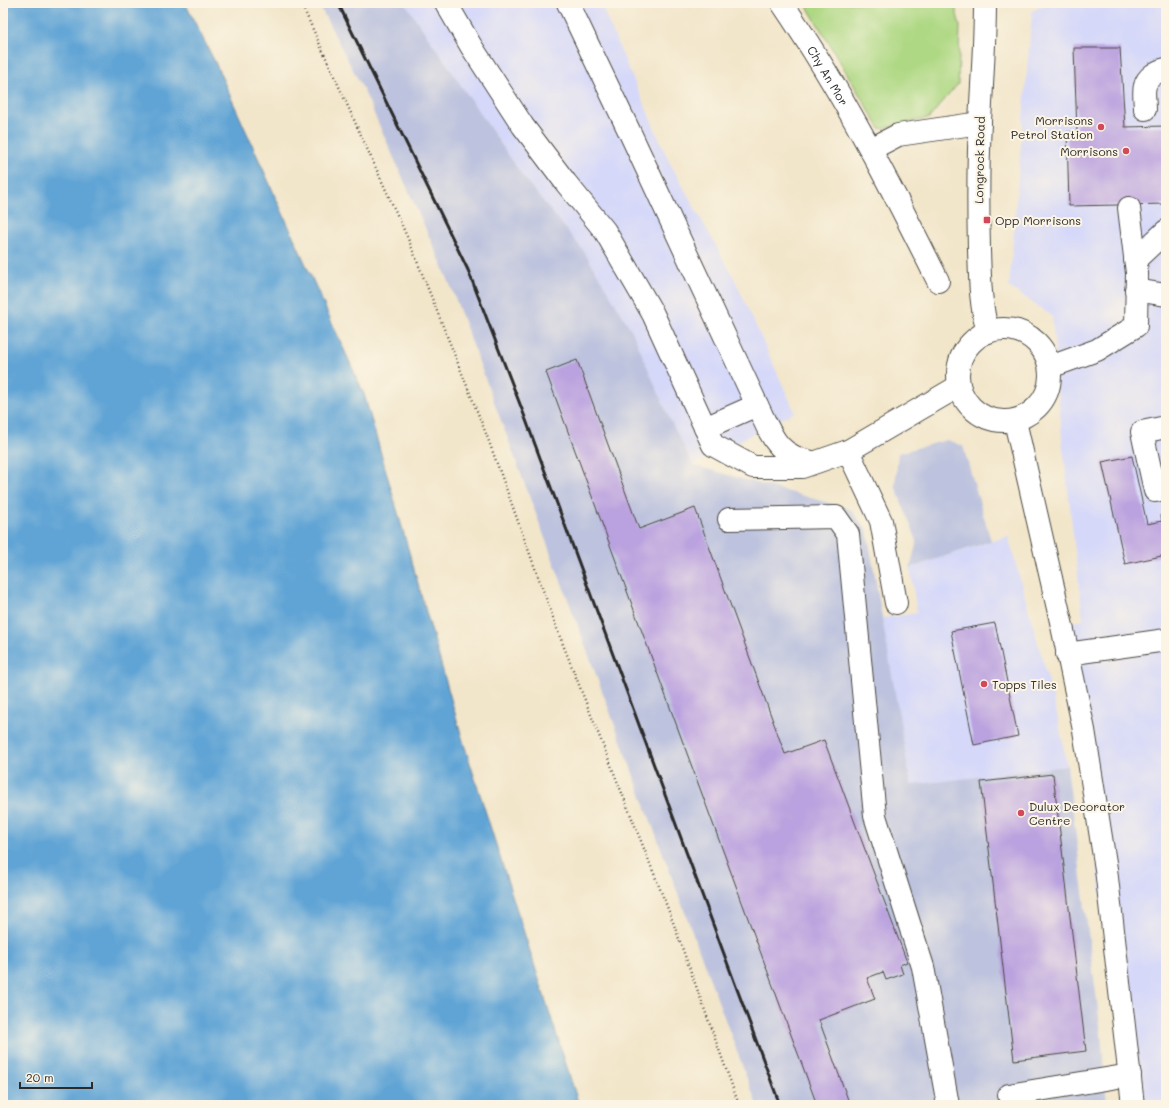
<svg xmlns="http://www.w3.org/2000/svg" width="1169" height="1108" font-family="Mali,sans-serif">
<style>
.built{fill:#d5d8f9}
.industrial{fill:#bdc3de}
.green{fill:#aed883;stroke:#6c8257}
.water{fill:#60a4d5;stroke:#466880}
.building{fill:#baa1df}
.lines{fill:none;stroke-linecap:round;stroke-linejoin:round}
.minor-casing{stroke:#494743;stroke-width:24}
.path{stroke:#494743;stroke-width:2.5;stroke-dasharray:1 3;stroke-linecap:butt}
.minor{stroke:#fff;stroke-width:22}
.rail{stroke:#2b2b2b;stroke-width:3}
.poi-dot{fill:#d1495b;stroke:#fcf5e5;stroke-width:1.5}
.labels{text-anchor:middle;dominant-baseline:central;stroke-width:4;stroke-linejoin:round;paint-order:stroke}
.street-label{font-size:12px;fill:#2b2b2b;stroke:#fcf5e5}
.poi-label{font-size:12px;fill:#2b2b2b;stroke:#fcf5e5;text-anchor:start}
</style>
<rect width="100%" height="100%" fill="#fcf5e5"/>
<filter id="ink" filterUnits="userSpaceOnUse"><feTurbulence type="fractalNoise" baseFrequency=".025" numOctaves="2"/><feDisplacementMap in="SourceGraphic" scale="8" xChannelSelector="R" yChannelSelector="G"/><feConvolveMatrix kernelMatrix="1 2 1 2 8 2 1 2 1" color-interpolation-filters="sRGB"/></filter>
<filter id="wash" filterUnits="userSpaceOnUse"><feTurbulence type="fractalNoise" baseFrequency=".012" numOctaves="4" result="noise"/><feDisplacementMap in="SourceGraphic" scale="16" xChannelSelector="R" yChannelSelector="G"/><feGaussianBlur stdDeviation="0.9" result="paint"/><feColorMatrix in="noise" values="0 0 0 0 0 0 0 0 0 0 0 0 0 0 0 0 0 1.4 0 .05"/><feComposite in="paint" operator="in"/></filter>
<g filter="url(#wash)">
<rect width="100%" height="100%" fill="#f2e6ca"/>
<g class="built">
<polygon points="405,3 600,3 669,161 734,278 795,412 693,465 668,415 632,331 583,250 524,178"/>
<polygon points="1048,3 1166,3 1166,1105 1132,1105 1062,626 1083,619 1062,440 1052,316 1009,287 1032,11"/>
<polygon points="1008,536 1048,679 1059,723 1067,766 911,786 882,618 917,613 910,568"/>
</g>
<g class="industrial">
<polygon points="318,3 405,3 524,178 583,250 632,331 668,415 693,465 850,509 867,530 911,785 1067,766 1101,1033 1107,1105 757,1105 448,279 363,89"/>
<polygon points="947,440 963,446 991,541 910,568 917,541 895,486 898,453"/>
</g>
<polygon class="green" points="805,3 954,3 960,26 958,84 929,118 880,129"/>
<polygon class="water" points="3,3 185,3 215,62 364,394 463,741 579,1105 3,1105"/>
<g id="blocks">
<g class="building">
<polygon points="1074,48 1120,48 1125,127 1166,126 1166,204 1069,206 1067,132 1077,132"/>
<polygon points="577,360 639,529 695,508 785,754 824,740 907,962 900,965 903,974 886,980 883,972 867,978 875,999 819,1020 850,1105 817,1105 546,372"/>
<polygon points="1132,456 1147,524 1162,521 1161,515 1166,514 1166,555 1125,564 1102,462"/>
<polygon points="995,623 1018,736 974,745 951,631"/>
<polygon points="1053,774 1086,1051 1014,1060 981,782"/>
</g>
</g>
</g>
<g filter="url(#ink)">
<use href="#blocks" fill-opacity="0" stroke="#494743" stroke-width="1"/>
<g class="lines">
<g class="minor-casing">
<g id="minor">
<polyline points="446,3 471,46 523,126 566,183 605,231 653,314 713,445 753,467 802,467 848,451 959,386"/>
<path d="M568,3L631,135L757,405C771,434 776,456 812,462"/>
<path id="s1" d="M782,3C842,91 891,186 938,281"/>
<path d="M985,3C985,43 982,82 980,122C978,164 978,207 979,250C980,277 980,305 988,332"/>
<path d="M1145,109C1145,102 1143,92 1145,86C1147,77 1157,71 1166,69"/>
<polyline points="871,149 898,135 980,123"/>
<polyline points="1135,260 1166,231"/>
<polyline points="1136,290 1166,295"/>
<circle cx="1004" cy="375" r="46"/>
<polyline points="1050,367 1097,350 1136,326 1137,273 1129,208"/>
<polyline points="1015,421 1062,626 1084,730 1106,869 1133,1105"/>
<polyline points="1166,427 1142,432 1155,491 1166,489"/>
<polyline points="705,428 757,405"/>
<polyline points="848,451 881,521 896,603"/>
<polyline points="729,519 836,517 848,534 875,816 923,967 948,1105"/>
<polyline points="1067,654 1166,640"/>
<polyline points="1009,1095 1130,1075"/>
</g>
</g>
<polyline class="path" points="301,3 409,241 487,436 560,637 670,914 739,1105"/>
<use href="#minor" class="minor"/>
<polyline class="rail" points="338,3 468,270 523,412 780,1105"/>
</g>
</g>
<g class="poi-dot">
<circle cx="1101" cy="127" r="4"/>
<circle cx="1126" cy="151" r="4"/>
<rect x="983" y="216" width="8" height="8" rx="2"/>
<circle cx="984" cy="684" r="4"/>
<circle cx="1021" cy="813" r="4"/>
</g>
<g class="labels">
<g class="street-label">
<text stroke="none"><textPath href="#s1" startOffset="86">Chy An Mor</textPath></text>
<text transform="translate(979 160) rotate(-89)">Longrock Road</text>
</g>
<g class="poi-label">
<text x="1093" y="120" text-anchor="end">Morrisons<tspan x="1093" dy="14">Petrol Station</tspan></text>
<text x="1118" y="151" text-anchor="end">Morrisons</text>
<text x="995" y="220">Opp Morrisons</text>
<text x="992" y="684">Topps Tiles</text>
<text x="1029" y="806">Dulux Decorator<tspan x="1029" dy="14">Centre</tspan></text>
</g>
</g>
<rect width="1169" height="1108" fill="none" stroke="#fcf5e5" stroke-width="16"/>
<path d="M20 1082v6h72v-6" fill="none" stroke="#2b2b2b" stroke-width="2"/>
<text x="26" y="1082" font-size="12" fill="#2b2b2b" stroke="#fcf5e5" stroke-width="3" paint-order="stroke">20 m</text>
</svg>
